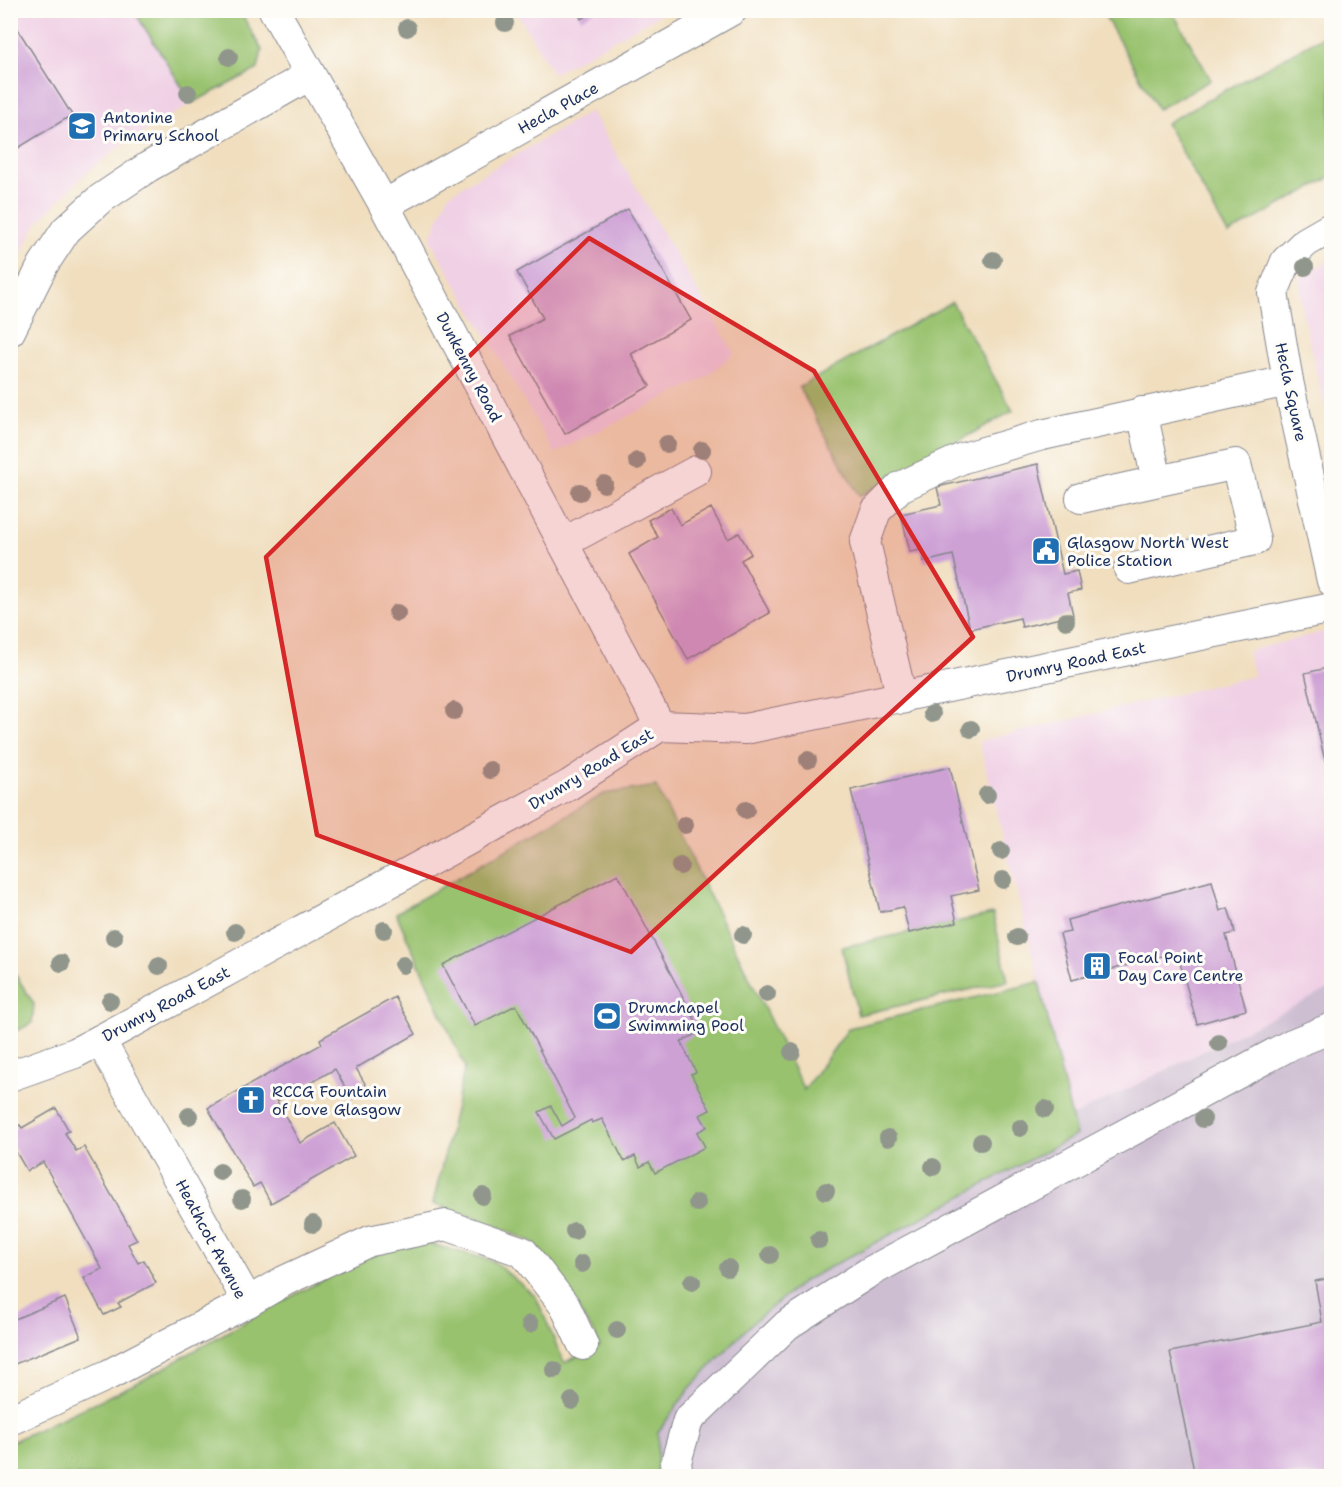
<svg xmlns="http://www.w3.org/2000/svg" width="1342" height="1487" font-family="'Shantell Sans',sans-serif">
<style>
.built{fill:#f0d0e5}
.industrial{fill:#cebed2}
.green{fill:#99c26e;stroke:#5a7866;stroke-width:1.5}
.building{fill:#cea1d5}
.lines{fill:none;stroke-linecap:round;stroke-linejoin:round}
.minor-casing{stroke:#86868e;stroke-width:32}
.minor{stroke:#fff;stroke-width:30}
.tree{fill:#90968c}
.marked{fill:#d62828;fill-opacity:0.2;stroke:#d62828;stroke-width:4.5;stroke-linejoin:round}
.labels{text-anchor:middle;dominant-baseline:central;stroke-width:6;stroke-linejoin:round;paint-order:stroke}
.street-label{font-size:16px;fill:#1b2f5e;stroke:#fdfcf7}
.poi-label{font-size:16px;fill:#1b2f5e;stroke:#fdfcf7;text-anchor:start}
</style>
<rect width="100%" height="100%" fill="#fdfcf7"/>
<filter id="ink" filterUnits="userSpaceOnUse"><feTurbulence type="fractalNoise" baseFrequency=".0167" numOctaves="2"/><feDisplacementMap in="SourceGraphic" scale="12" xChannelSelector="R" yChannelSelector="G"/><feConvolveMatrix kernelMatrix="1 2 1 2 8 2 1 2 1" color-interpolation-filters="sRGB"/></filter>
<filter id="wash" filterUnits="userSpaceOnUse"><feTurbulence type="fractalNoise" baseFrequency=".008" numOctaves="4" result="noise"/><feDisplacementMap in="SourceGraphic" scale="24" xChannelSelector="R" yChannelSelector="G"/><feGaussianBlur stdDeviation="1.35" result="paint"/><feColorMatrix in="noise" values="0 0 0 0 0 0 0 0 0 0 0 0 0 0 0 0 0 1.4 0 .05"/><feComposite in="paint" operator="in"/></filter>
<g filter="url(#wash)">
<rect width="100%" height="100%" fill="#f0debe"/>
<g class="built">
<polygon points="11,11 134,11 192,103 117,149 87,172 37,223 11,273"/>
<polygon points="516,11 666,11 553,74"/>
<polygon points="591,111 734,353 706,377 555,453 430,240 449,194"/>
<polygon points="1331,259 1331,435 1302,311 1300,278"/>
<polygon points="1331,630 1331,989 1073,1118 979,741 1254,676 1247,651"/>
</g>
<polygon class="industrial" points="1331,988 1331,1476 616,1476 572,1365"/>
<g class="green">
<polygon points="134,11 240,11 262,50 258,69 192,103"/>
<polygon points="1102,11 1172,11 1211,80 1158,109"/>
<polygon points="1331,32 1331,177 1228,234 1166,123"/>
<polygon points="952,302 1013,411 859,496 799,387"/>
<polygon points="656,786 804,1090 849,1028 1039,982 1076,1135 804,1281 752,1323 690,1388 658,1432 657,1476 11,1476 11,1442 143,1380 262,1312 378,1251 427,1243 493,1261 536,1297 564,1363 599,1346 595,1335 535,1243 475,1217 433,1204 465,1067 396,913 604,794"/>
<polygon points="993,914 1008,981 858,1015 842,947"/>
<polygon points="10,966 34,1004 32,1023 11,1034"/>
</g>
<g id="blocks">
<g class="building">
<polygon points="577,10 596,10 581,19"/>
<polygon points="10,17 72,115 10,153"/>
<polygon points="628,209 691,320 631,354 650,386 565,434 510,336 543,318 517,272"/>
<polygon points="1038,464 1063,574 1077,571 1081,590 1068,593 1073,615 1022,627 1020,618 970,629 953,555 924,562 921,550 910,552 901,514 941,505 937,487"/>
<polygon points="671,508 680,525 711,508 728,539 739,533 751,554 741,560 770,613 688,659 629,554 658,537 648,520"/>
<polygon points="1332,667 1332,759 1325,761 1305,673"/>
<polygon points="950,767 979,890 951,896 957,922 909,933 903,907 880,912 851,790"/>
<polygon points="618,874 701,1031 681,1042 696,1072 691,1074 710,1110 700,1115 707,1127 697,1132 705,1147 655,1173 649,1162 640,1167 635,1156 624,1161 602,1119 592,1123 591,1120 554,1139 539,1112 551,1106 562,1126 575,1118 516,1005 475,1026 443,965"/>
<polygon points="1212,881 1220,911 1228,908 1233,924 1235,933 1226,935 1246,1010 1197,1024 1177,952 1072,980 1060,934 1070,932 1067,920"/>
<polygon points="395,997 416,1034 356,1068 368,1089 351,1098 335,1069 277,1101 300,1143 335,1123 354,1156 271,1203 260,1183 253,1187 208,1108 322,1044 320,1039"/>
<polygon points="56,1108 69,1131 65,1133 76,1151 84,1147 137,1240 128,1244 138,1263 144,1260 156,1283 118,1303 121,1307 104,1315 84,1278 102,1269 43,1162 27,1171 10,1142 10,1130 20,1125 22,1128"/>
<polygon points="1332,1278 1332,1476 1195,1476 1170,1352 1322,1322 1315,1281"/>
<polygon points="65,1298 81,1337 10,1366 10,1321"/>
</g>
</g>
</g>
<g filter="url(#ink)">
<use href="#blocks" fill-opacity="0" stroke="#86868e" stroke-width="1.5"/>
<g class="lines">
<g class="minor-casing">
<g id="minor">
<polyline points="274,10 384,205 660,726"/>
<polyline points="384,205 732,10"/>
<polyline points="1332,227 1306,242 1286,261 1273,293 1288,381 1332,581"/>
<polyline points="10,331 43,265 66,230 99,200 148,167 310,75"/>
<polyline points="1142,412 1157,481"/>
<polyline points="1081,498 1236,464 1255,540 1129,569"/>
<polyline points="563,543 696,471"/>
<polyline points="902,699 865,542 876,511 900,487 963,458 1042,435 1288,381"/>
<polyline points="10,1076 75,1053 100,1040 569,785 660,726 745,729 1332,608"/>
<polyline points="248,1302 284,1281 370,1241 446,1225 523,1252 565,1306 583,1345"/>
<polyline points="10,1420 108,1375 248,1302 100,1040"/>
<polyline points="678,1476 676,1462 688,1420 787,1325 868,1273 1292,1044 1332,1028"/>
</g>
</g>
<use href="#minor" class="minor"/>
</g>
<g class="tree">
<circle cx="505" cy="23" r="9"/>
<circle cx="407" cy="28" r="9"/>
<circle cx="229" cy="57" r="9"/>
<circle cx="188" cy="93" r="9"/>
<circle cx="993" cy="260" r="9"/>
<circle cx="1305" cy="267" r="9"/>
<circle cx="667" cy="444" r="9"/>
<circle cx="702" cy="450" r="9"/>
<circle cx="637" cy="461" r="9"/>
<circle cx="604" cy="484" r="9"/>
<circle cx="580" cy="492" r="9"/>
<circle cx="397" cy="613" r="9"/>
<circle cx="1066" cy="621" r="9"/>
<circle cx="454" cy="711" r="9"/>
<circle cx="932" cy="714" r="9"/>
<circle cx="971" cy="729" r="9"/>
<circle cx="808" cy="760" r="9"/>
<circle cx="490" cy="770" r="9"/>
<circle cx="987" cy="795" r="9"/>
<circle cx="746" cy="810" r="9"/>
<circle cx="685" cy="825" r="9"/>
<circle cx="1001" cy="851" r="9"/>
<circle cx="680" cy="866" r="9"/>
<circle cx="1003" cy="880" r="9"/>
<circle cx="384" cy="930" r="9"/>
<circle cx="235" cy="932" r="9"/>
<circle cx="743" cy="935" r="9"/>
<circle cx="114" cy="937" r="9"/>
<circle cx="1017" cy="937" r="9"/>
<circle cx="61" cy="963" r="9"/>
<circle cx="403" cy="965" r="9"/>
<circle cx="159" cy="966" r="9"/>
<circle cx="767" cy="994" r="9"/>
<circle cx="110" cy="1001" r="9"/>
<circle cx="1219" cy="1043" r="9"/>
<circle cx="792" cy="1052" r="9"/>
<circle cx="1045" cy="1109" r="9"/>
<circle cx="189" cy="1116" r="9"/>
<circle cx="1203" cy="1119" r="9"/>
<circle cx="1020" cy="1128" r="9"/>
<circle cx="888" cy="1138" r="9"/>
<circle cx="981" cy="1142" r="9"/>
<circle cx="933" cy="1167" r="9"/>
<circle cx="220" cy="1172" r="9"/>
<circle cx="826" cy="1191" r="9"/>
<circle cx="483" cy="1196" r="9"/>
<circle cx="242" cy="1199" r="9"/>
<circle cx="697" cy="1203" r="9"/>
<circle cx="313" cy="1224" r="9"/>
<circle cx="574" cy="1231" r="9"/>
<circle cx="819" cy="1240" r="9"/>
<circle cx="770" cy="1255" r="9"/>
<circle cx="582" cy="1264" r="9"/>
<circle cx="728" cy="1268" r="9"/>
<circle cx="692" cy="1282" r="9"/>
<circle cx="530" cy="1324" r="9"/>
<circle cx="617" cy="1330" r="9"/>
<circle cx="554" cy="1370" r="9"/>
<circle cx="572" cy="1401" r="9"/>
</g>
</g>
<path class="marked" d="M589,238L814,371L973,637L631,952L317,835L266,557Z"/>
<defs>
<g id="school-square" transform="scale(1.5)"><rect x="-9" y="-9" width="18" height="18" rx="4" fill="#1f6fb2" stroke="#fdfcf7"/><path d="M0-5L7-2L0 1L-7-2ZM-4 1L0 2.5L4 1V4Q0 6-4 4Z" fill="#fff"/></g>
<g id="civic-square" transform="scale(1.5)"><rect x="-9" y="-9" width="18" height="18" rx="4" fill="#1f6fb2" stroke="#fdfcf7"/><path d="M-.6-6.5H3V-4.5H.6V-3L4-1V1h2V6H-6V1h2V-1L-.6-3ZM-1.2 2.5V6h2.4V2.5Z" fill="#fff"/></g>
<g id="building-square" transform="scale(1.5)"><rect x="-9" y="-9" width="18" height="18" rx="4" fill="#1f6fb2" stroke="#fdfcf7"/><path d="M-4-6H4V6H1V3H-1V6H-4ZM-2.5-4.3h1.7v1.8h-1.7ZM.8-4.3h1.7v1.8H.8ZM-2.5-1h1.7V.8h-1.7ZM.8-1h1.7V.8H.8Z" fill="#fff"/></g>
<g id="stadium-square" transform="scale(1.5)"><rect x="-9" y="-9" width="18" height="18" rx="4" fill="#1f6fb2" stroke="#fdfcf7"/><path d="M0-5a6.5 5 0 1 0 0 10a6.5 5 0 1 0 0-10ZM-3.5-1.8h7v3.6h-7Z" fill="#fff"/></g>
<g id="church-square" transform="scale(1.5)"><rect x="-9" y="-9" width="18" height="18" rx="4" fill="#1f6fb2" stroke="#fdfcf7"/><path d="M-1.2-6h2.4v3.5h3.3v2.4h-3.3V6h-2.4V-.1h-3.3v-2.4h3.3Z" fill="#fff"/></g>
</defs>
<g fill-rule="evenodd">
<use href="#school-square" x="82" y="126"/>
<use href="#civic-square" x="1046" y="551"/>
<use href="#building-square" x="1097" y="966"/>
<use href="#stadium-square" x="607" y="1016"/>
<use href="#church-square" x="251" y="1100"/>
</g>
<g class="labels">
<g class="street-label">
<text transform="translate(558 108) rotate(-29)">Hecla Place</text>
<text transform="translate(469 367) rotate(62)">Dunkenny Road</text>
<text transform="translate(1291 392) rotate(78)">Hecla Square</text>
<text transform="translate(1076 662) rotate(-12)">Drumry Road East</text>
<text transform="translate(591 769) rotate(-31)">Drumry Road East</text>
<text transform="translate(166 1004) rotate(-28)">Drumry Road East</text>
<text transform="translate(211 1239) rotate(62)">Heathcot Avenue</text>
</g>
<g class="poi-label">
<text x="103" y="117">Antonine<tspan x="103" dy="18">Primary School</tspan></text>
<text x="1067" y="542">Glasgow North West<tspan x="1067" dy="18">Police Station</tspan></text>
<text x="1118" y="957">Focal Point<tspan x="1118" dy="18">Day Care Centre</tspan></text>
<text x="628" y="1007">Drumchapel<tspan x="628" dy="18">Swimming Pool</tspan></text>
<text x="272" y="1091">RCCG Fountain<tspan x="272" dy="18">of Love Glasgow</tspan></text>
</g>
</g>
<rect width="1342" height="1487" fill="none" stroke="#fdfcf7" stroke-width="36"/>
</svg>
